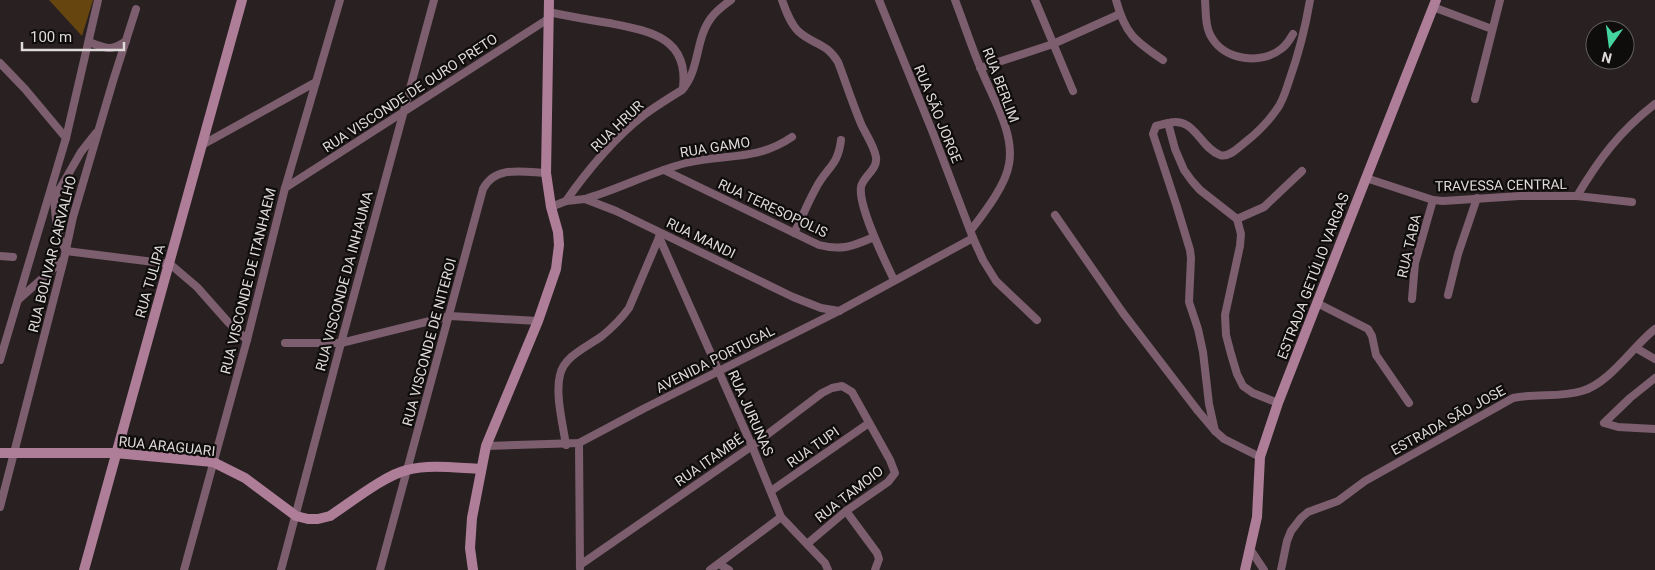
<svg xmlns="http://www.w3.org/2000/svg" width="1655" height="570" font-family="Roboto,sans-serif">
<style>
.forest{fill:#66450e}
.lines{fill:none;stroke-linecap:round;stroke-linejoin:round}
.minor{stroke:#7c5e6e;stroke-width:8}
.secondary{stroke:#ae7e99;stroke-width:10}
.labels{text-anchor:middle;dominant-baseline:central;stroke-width:4.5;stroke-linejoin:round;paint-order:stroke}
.street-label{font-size:14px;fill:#dfdada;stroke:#0f0c0c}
</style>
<rect width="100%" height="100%" fill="#292121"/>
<polygon class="forest" points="49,0 93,0 82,36"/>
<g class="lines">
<g class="minor">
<path d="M782,0C786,11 790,23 798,31C813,45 826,42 838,62C846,83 853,105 862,126C867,136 874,146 876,157C878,170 863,176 861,187C858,207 885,261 894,280"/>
<polyline points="879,0 933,133 973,238 983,260 996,281 1037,320"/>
<path d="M955,0C964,23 971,46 981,69C992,97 1015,133 1009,164C1006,185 984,213 971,230"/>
<polyline points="1035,0 1073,91"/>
<path d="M1116,0C1125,34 1135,41 1163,60"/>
<path d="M1205,0C1206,12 1205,28 1212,38C1225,60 1261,65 1281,49C1287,45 1290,39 1293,34"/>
<polyline points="1433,7 1492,29"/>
<path d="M548,12C568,16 589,20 609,23C649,31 689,37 683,88"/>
<path d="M89,42C104,48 112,52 126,41"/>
<polyline points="0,63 25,89 66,138"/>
<polyline points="980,68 1053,44 1120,14"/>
<polyline points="1475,99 1500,0"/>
<polyline points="1168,123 1156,126 1153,134 1177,207 1190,250 1191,258 1189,302 1198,329 1203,352 1209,404 1215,431"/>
<polyline points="202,145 316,82"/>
<path d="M664,170L819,245C842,251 853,246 874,237"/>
<polyline points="1366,178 1433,200 1443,201 1520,196 1577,196 1632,202"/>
<polyline points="53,188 57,231 66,251 170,264 197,287 228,322 247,340"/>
<polyline points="285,188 548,19"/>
<path d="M1577,196C1599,159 1620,131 1655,104"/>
<polyline points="54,199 81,152 96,133"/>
<path d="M585,199C619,189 651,172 686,163C725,153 755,162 792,137"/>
<path d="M566,201C586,172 616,136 644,115C656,106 669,98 682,90C700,70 695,39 711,18C716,11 724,5 731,0"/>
<polyline points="551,207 566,201 585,199 616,211 793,297 821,308 839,311"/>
<polyline points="1055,215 1123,313 1198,411 1215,431 1224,439 1260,457"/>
<polyline points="1237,219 1264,207 1302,171"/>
<path d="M794,233C802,218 808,202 816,188C827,167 838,166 841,140"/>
<polyline points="659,237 752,446 781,517 825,563 828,570"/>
<polyline points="0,256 13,257"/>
<polyline points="1448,295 1458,254 1477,198"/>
<polyline points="1412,299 1415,263 1433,200"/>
<polyline points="18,300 63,260"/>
<polyline points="1317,303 1368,329 1372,336 1376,355 1409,403"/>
<polyline points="285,343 341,343 450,316 538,321"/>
<polyline points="1636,348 1655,359"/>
<polyline points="0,360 66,138 98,0"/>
<polyline points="1655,378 1630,398 1604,423 1618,427 1655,429"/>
<path d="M1278,403L1253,393L1243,386L1237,374L1231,354L1226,335L1225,315L1240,246L1241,234L1237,219L1200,190L1192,181L1184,170L1175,149L1168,123C1195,116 1199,147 1220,155C1228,158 1237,149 1243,144C1256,134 1268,122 1277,109C1283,101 1286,90 1289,81C1299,53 1305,30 1310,0"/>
<polyline points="579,443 580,568"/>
<path d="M566,445C563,425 555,394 560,375C564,356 587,347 602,336C612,328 621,319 629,308L660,235"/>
<polyline points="486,446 579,443 643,409 839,311 973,238"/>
<polyline points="771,491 869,423"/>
<polyline points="0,507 64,259 73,217 113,81 136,9"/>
<polyline points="846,511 877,553 879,559 875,570"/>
<polyline points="1250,549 1264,570"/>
<polyline points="719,564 729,570"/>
<polyline points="580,565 752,446 822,393 832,388 842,386 852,392 890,460 895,473 888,482 846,511 807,544"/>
<polyline points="184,570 247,340 285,188 340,0"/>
<polyline points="281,570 341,343 434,0"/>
<path d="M380,570L483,189C495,165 524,172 546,173"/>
<polyline points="710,570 781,517"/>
<path d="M1281,570L1287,541L1291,531L1301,518L1308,512L1338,501L1365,481L1513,398C1536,393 1560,398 1582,391C1610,383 1633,346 1655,329"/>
</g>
<g class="secondary">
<path d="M0,453H115L213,462L245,478L296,516L308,519H318L330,516C350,503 385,475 407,470C430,464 457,468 481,469"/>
<polyline points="84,570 242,0"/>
<polyline points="473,570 470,548 472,518 486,446 538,321 556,269 559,245 558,232 551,207 546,173 549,0"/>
<polyline points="1245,570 1257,517 1260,457 1278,403 1317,303 1436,0"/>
</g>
</g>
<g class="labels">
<g class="street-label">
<text transform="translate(1001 85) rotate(69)">RUA BERLIM</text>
<text transform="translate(410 93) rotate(-33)">RUA VISCONDE DE OURO PRETO</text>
<text transform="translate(938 114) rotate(68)">RUA SÃO JORGE</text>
<text transform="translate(617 126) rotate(-44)">RUA HRUR</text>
<text transform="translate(715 147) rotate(-9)">RUA GAMO</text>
<text transform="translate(1501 185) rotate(-1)">TRAVESSA CENTRAL</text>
<text transform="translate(773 208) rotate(25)">RUA TERESOPOLIS</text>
<text transform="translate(701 238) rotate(26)">RUA MANDI</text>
<text transform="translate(1409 246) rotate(-77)">RUA TABA</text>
<text transform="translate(52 254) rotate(-76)">RUA BOLIVAR CARVALHO</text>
<text transform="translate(1313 276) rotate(-69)">ESTRADA GETÚLIO VARGAS</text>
<text transform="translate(150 281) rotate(-74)">RUA TULIPA</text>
<text transform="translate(248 281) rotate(-76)">RUA VISCONDE DE ITANHAEM</text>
<text transform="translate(344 281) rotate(-75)">RUA VISCONDE DA INHAUMA</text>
<text transform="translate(429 342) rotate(-75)">RUA VISCONDE DE NITEROI</text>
<text transform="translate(715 359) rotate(-27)">AVENIDA PORTUGAL</text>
<text transform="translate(751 413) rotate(66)">RUA JURUNAS</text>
<text transform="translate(1448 420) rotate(-29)">ESTRADA SĀO JOSE</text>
<text transform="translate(167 446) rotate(6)">RUA ARAGUARI</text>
<text transform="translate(813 447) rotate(-35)">RUA TUPI</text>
<text transform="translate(709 460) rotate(-35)">RUA ITAMBÉ</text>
<text transform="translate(849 494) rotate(-38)">RUA TAMOIO</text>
</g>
</g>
<g transform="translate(1610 45) rotate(194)"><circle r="24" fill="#0f0c0c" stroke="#625e5e"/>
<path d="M0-4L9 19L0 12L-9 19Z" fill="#43d4a0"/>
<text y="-8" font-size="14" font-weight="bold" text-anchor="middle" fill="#dfdada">N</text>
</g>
<path d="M22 42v8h102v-8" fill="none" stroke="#dfdada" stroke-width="2.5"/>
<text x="30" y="42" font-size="15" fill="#dfdada" stroke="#0f0c0c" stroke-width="4" paint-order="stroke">100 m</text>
</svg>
